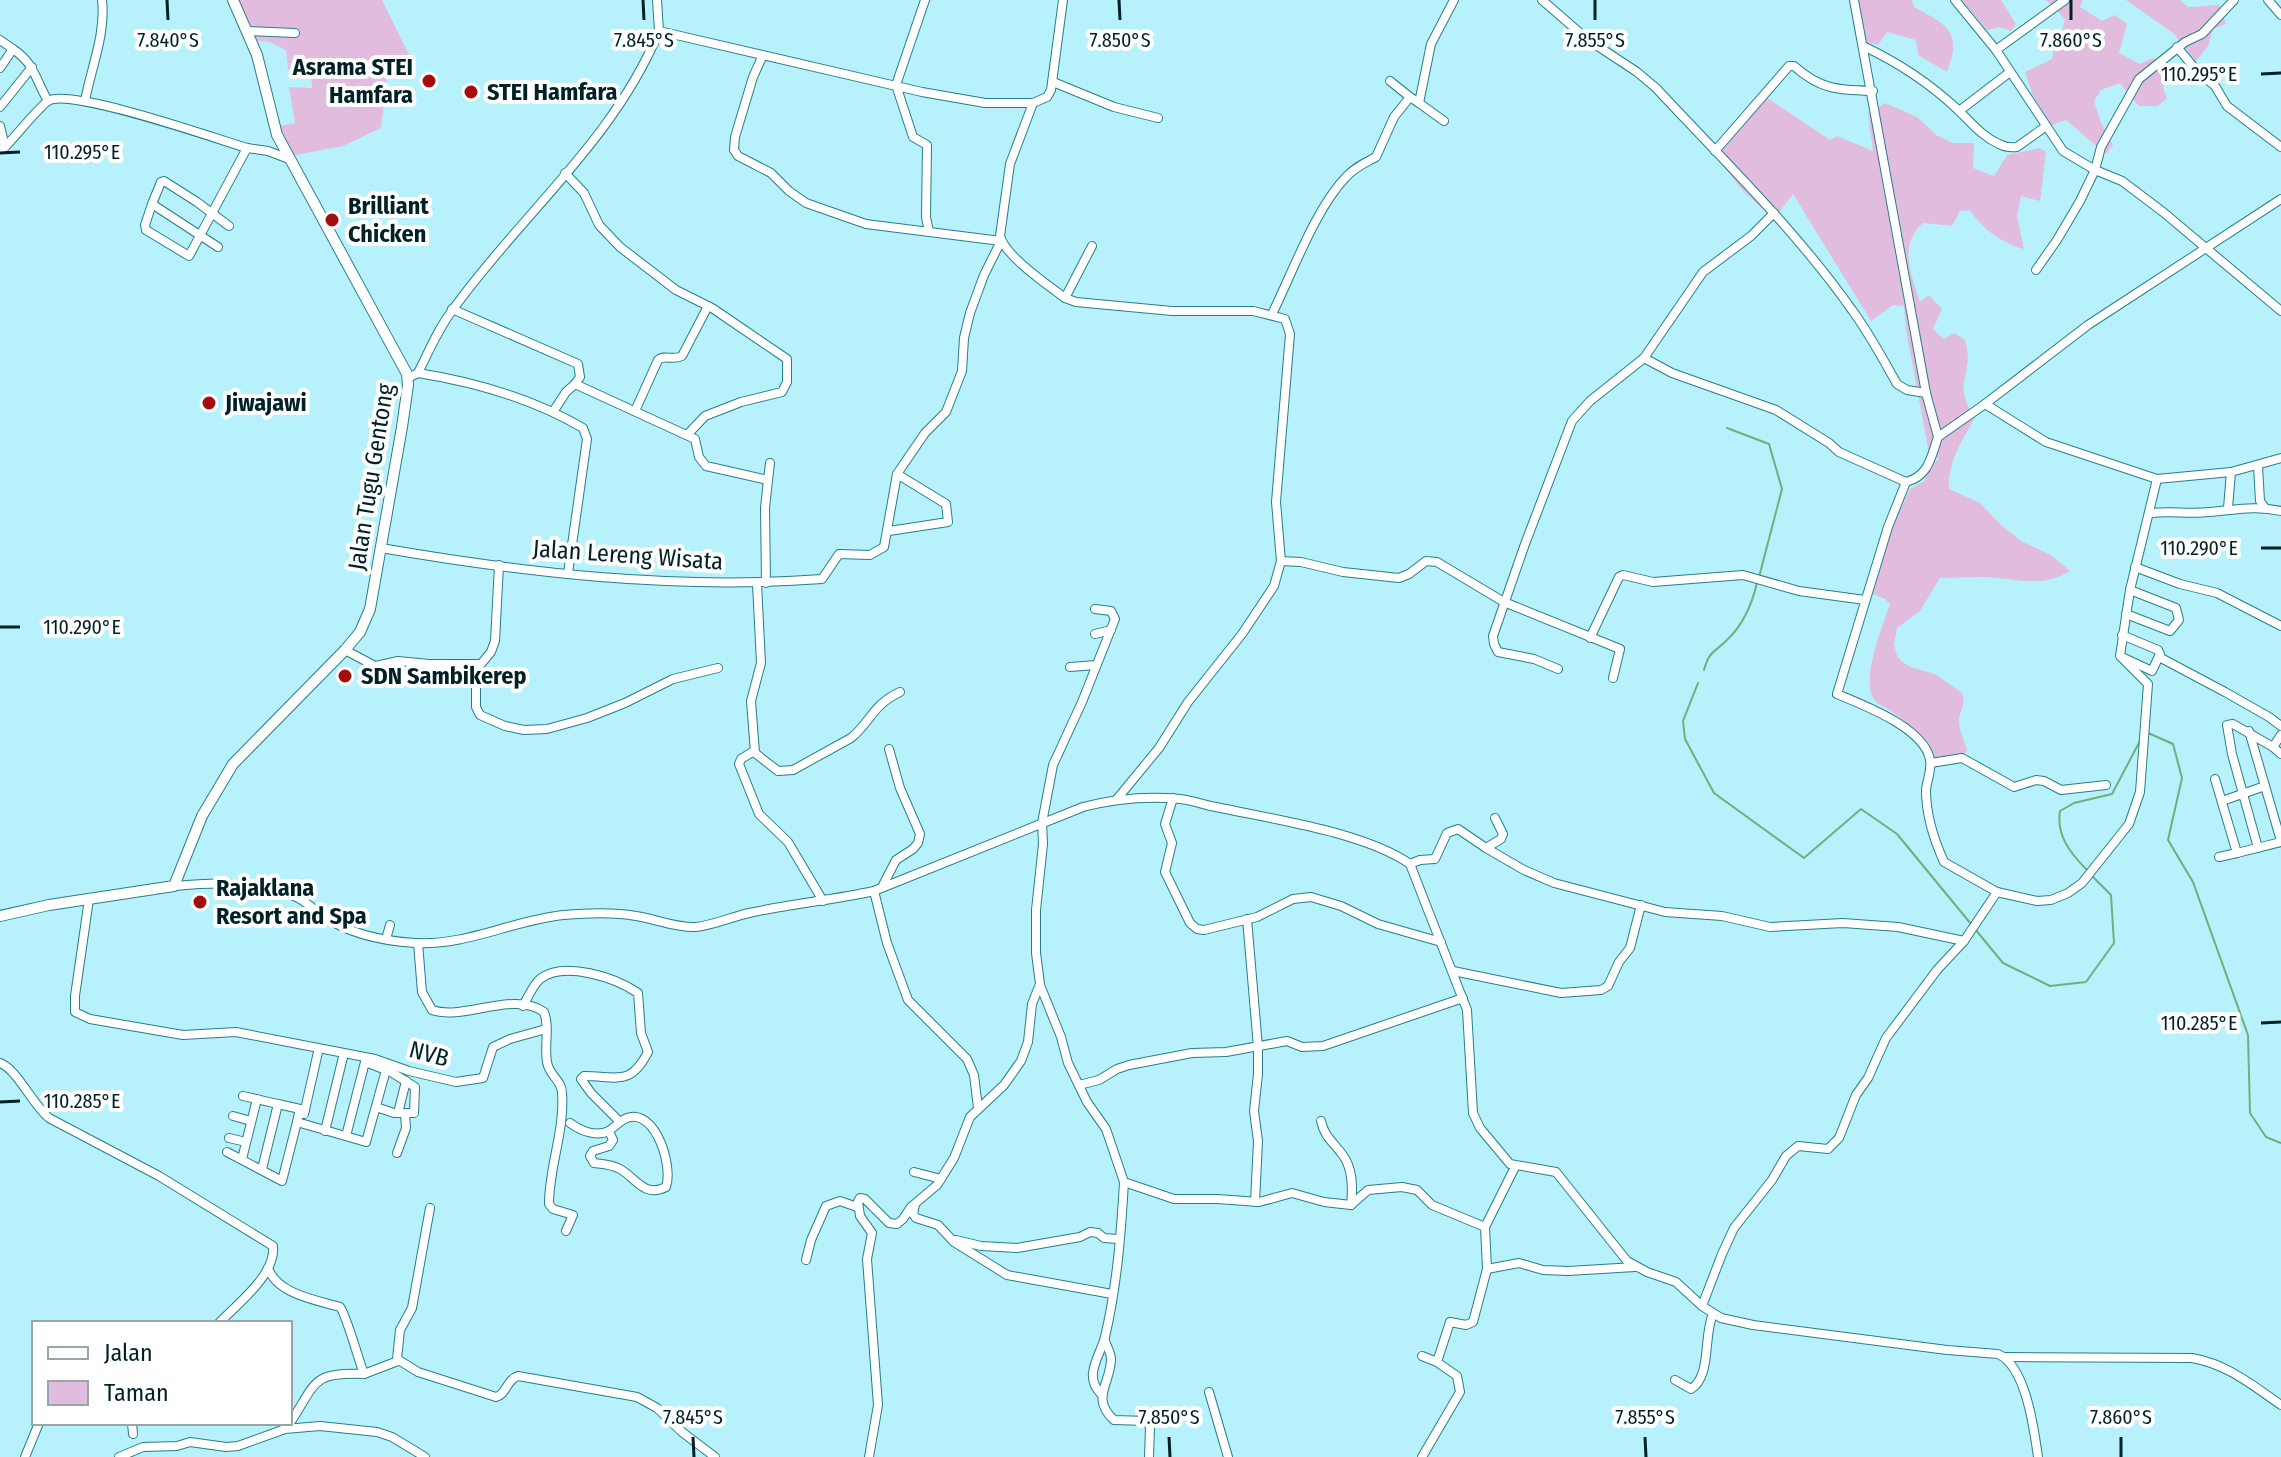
<svg xmlns="http://www.w3.org/2000/svg" width="2281" height="1457" font-family="'Fira Sans Condensed',sans-serif">
<style>
.green{fill:#e1bcde}
.lines{fill:none;stroke-linecap:round;stroke-linejoin:round}
.stream{stroke:#75ac7e;stroke-width:2}
.minor-casing{stroke:#267e8a;stroke-width:10}
.major-casing{stroke:#267e8a;stroke-width:12}
.minor{stroke:#fff;stroke-width:8}
.major{stroke:#fff;stroke-width:10}
.ticks{fill:none;stroke:#002126;stroke-width:3}
.poi-dot{fill:#a40d0c;stroke:#fff;stroke-width:3}
.labels{text-anchor:middle;dominant-baseline:central;stroke-width:8;stroke-linejoin:round;paint-order:stroke}
.poi-label{font-size:24px;font-weight:bold;fill:#002126;stroke:#fff;text-anchor:start}
.street-label{font-size:24px;fill:#002126;stroke:#fff}
.ticks-label{font-size:20px;text-anchor:middle;fill:#002126;stroke:#fff;stroke-width:8;stroke-linejoin:round;paint-order:stroke}
</style>
<rect width="100%" height="100%" fill="#b7f2fc"/>
<g class="green">
<polygon points="235,0 382,0 413,63 387,77 381,128 343,146 290,156 287,142 280,126 295,123 289,87 312,88 311,72 288,69 286,50 270,42 252,40"/>
<path d="M1849,0H1912L1914,7C1945,24 1964,31 1947,72L1918,55L1916,40L1887,32L1878,45L1856,40Z"/>
<polygon points="1962,0 2001,0 2016,24 2011,31 1999,27 1987,30"/>
<polygon points="2036,0 2083,0 2080,7 2102,21 2115,15 2127,24 2119,53 2140,64 2153,58 2171,69 2163,88 2167,98 2158,106 2139,106 2120,83 2101,90 2094,101 2100,120 2113,145 2106,154 2066,120 2052,125 2033,96 2025,72 2052,59 2056,38 2061,35 2065,19 2046,0"/>
<polygon points="2126,0 2180,0 2188,7 2219,5 2226,24 2213,29 2208,46 2196,61 2173,33"/>
<path d="M1760,93L1830,140L1837,136L1873,151L1868,113L1885,103L1917,117L1936,135L1953,143H1974L1973,168L1994,176L2007,155L2040,148L2046,152L2040,201L2021,196L2017,216L2024,249C2003,244 1981,228 1970,210L1960,211L1952,226L1923,223C1898,245 1911,274 1920,302L1929,295L1942,309L1933,329L1944,339L1954,333L1965,340C1976,376 1950,381 1975,418C1962,440 1948,462 1949,489L1980,503L2001,525L2021,541L2051,555L2070,571C2042,589 2015,578 1984,577C1969,577 1954,578 1940,578L1920,611L1897,628L1894,644L1897,656L1901,661L1910,667L1935,674L1962,693C1967,705 1958,712 1959,724C1960,733 1965,741 1967,750L1963,755L1933,760C1922,742 1910,726 1894,713C1887,707 1878,706 1874,699C1860,680 1883,625 1890,604L1885,599L1871,593L1891,529L1910,489L1924,481L1934,462L1939,459L1929,453L1906,330L1904,306L1893,305L1871,321L1793,194L1774,219L1743,191L1714,154Z"/>
</g>
<g class="lines">
<g class="stream">
<polyline points="1727,428 1769,444 1782,489 1759,577"/>
<path d="M1704,670C1709,651 1714,653 1727,640C1743,625 1752,604 1757,583"/>
<polyline points="1698,683 1683,721 1685,739 1714,793 1804,858 1861,809 1897,834 1971,924"/>
<polyline points="2146,732 2173,744 2182,778 2168,840 2193,882 2248,1035 2250,1113 2266,1137 2281,1143"/>
<path d="M2087,870C2070,853 2056,835 2060,811L2074,803L2112,794L2141,739"/>
<polyline points="1975,929 2003,963 2050,986 2086,982 2114,943 2111,895 2091,875"/>
</g>
<g class="minor-casing">
<g id="minor">
<polyline points="657,0 659,31"/>
<polyline points="925,0 896,85 913,137 927,145 926,217 929,232"/>
<path d="M1542,0L1587,39L1637,72L1656,88C1723,160 1795,229 1852,310C1869,333 1883,359 1897,384L1907,390L1926,393"/>
<polyline points="1854,0 1926,393 1938,437 1985,404"/>
<polyline points="1955,0 1996,50 2063,151 2095,170 2122,181 2163,212 2281,311"/>
<polyline points="2268,0 2281,15"/>
<polyline points="247,31 295,33"/>
<polyline points="0,40 13,49"/>
<path d="M1863,46C1897,62 1929,83 1956,108C1970,121 1981,136 1999,144C2005,147 2010,148 2017,147L2045,127"/>
<polyline points="2177,47 2197,71 2215,86 2227,106 2281,147"/>
<polyline points="1996,50 2065,0"/>
<polyline points="763,55 753,77 735,137 734,150 738,156 771,173 789,191 806,203 866,224 1001,241 984,275 970,313 964,338 962,371 946,412 925,433 897,474"/>
<path d="M0,68L13,49C35,64 35,79 48,101"/>
<polyline points="1390,81 1410,97"/>
<polyline points="1053,82 1114,107 1158,118"/>
<path d="M85,101C91,68 106,34 102,0"/>
<path d="M1033,103L1010,164L1000,236C1005,256 1048,285 1065,298L1076,302L1172,311H1253L1285,319L1290,334L1276,502L1281,561L1274,586L1242,634L1188,702L1159,748L1117,799"/>
<polyline points="1419,103 1444,121"/>
<polyline points="0,107 32,67"/>
<polyline points="1959,111 2010,72"/>
<polyline points="0,126 5,147"/>
<path d="M0,149L5,147C15,137 38,108 48,101C69,87 217,139 247,148L268,151L289,159"/>
<path d="M1715,151L1789,66H1794C1821,90 1838,90 1873,91"/>
<polyline points="565,173 584,193 599,225 620,247 676,290 712,308 787,359 787,382 782,392 741,402 705,416 687,435"/>
<polyline points="152,204 145,225 146,230 189,256 247,148"/>
<polyline points="218,247 152,204 161,182 164,181 197,202 229,226"/>
<polyline points="2036,270 2057,240 2080,201 2095,170 2101,147 2139,79 2185,42 2202,34 2234,0"/>
<polyline points="1065,298 1092,246"/>
<polyline points="452,309 578,364 580,377 575,384 695,439 699,457 706,466 768,480 765,508 766,583"/>
<path d="M1272,314C1292,274 1315,209 1346,177C1355,167 1365,163 1376,157L1394,117L1410,97L1419,103L1431,44L1454,0"/>
<path d="M1644,358L1672,373L1776,410L1829,443L1839,452L1906,482C1929,476 1931,457 1938,437"/>
<path d="M418,373C475,382 533,399 583,428L587,439L568,573"/>
<path d="M408,378L418,373C429,351 439,327 454,308C521,215 615,139 659,31L922,92L985,103H1033L1047,97L1051,90L1063,0"/>
<path d="M635,411L658,360C665,354 673,361 682,356L708,306"/>
<polyline points="553,412 566,392 575,384"/>
<polyline points="2258,466 2260,501 2265,508"/>
<polyline points="2231,472 2281,458"/>
<polyline points="2157,479 2231,472 2228,508"/>
<polyline points="768,480 770,463"/>
<path d="M1906,482L1888,527L1837,694C1863,705 1925,728 1930,760C1932,769 1927,780 1926,790C1926,813 1934,840 1944,862L1997,892"/>
<path d="M2151,513C2170,511 2190,514 2210,512C2235,510 2255,505 2281,511"/>
<path d="M381,548C526,573 674,590 822,579L839,554L870,555L884,547L897,474L946,504L948,522L889,531"/>
<polyline points="1281,561 1301,562 1343,572 1399,578 1409,574 1426,561 1437,562 1504,602 1620,649 1613,678"/>
<polyline points="2135,567 2180,584 2217,593 2281,626"/>
<path d="M757,584L761,663L751,701L755,753L778,771L793,770L851,738C871,722 872,705 900,692"/>
<polyline points="2126,614 2170,631 2179,620 2176,608 2130,590"/>
<polyline points="1095,634 1111,630"/>
<polyline points="1590,638 1619,577 1623,575 1653,582 1743,575 1799,591 1865,600"/>
<polyline points="345,650 388,673 425,677"/>
<polyline points="2122,657 2152,671 2160,654 2158,650 2122,635"/>
<polyline points="2161,658 2225,692 2269,717 2281,726"/>
<polyline points="376,666 398,661 429,664 481,664 491,652 495,641 499,565"/>
<polyline points="476,666 476,707 480,715 505,726 524,730 547,729 587,718 625,703 673,679 718,668"/>
<polyline points="1070,667 1096,665"/>
<polyline points="1558,669 1534,659 1498,652 1494,644 1493,636 1525,544 1572,421 1590,401 1644,358 1703,272 1751,236 1774,213"/>
<polyline points="2249,731 2281,841"/>
<polyline points="2281,735 2273,747 2281,754"/>
<polyline points="754,751 741,759 739,764 759,814 788,842 823,901"/>
<polyline points="1931,763 1962,758 2014,787 2036,780 2044,781 2061,790 2106,785"/>
<polyline points="2215,779 2237,853 2281,842"/>
<polyline points="1173,798 1165,824 1172,843 1165,872 1190,923 1197,929 1204,930 1257,917 1293,899 1311,897 1341,906 1378,924 1441,942"/>
<polyline points="2222,801 2265,786"/>
<polyline points="1486,848 1501,839 1503,834 1495,818"/>
<polyline points="2258,848 2232,754 2227,725 2233,724 2273,747"/>
<polyline points="2219,857 2237,853"/>
<polyline points="1410,864 1420,860 1435,859 1447,833 1458,829 1486,848 1524,870 1554,883 1665,912 1722,916 1770,927 1843,923 1898,927 1964,941"/>
<path d="M174,886C216,882 254,881 294,896C305,900 314,910 323,916C351,935 383,941 415,943C467,946 513,920 564,915C588,913 613,912 636,916C656,919 676,928 696,927C714,925 731,917 749,913C790,904 833,900 874,891L1083,807C1114,799 1148,796 1180,799C1192,800 1204,805 1216,807C1271,819 1364,832 1410,864L1467,1010L1473,1113L1480,1128L1510,1164L1556,1172L1627,1261L1647,1272L1676,1282L1702,1306L1721,1318L1753,1325L1947,1350L1998,1354C2026,1366 2034,1429 2038,1457"/>
<polyline points="882,887 896,860 913,849 918,843 920,834 900,788 889,749"/>
<polyline points="874,891 887,943 908,1000 967,1059 974,1075 978,1108"/>
<polyline points="89,899 75,996 75,1012 90,1019 183,1035 236,1032 375,1059 409,1071 456,1082 483,1078 493,1047 510,1039 546,1029"/>
<polyline points="1247,919 1258,1047 1258,1074 1254,1111 1258,1141 1255,1202"/>
<polyline points="386,939 390,925"/>
<path d="M418,943L422,992L432,1010C464,1021 514,990 544,1012C550,1028 544,1045 547,1062C549,1076 562,1080 562,1093C565,1130 549,1167 549,1204L553,1209L573,1215L566,1231"/>
<polyline points="1453,971 1561,993 1601,990 1608,986 1619,962 1630,948 1641,905"/>
<polyline points="1040,985 1061,1037 1068,1063 1087,1102 1106,1129 1124,1182 1174,1199 1217,1199 1259,1202 1292,1193 1324,1202 1351,1205 1368,1190 1402,1187 1417,1190 1432,1205 1485,1227 1487,1269 1519,1263 1543,1270 1568,1271 1635,1267"/>
<path d="M523,1006C528,997 533,985 540,979C564,960 616,978 638,993L641,1033L648,1052C630,1087 617,1076 584,1076L581,1079L591,1093L620,1122C652,1098 674,1164 666,1187C644,1198 636,1178 620,1169C611,1164 603,1164 594,1163L590,1156L593,1151L609,1146L613,1140L609,1131L620,1122"/>
<path d="M0,1063C17,1069 32,1104 49,1118L159,1176L273,1246C276,1275 237,1304 219,1323"/>
<polyline points="368,1063 391,1072 415,1087 414,1113 394,1113 376,1107"/>
<polyline points="1079,1085 1099,1080 1117,1069 1129,1065 1192,1053 1226,1052 1287,1041 1302,1047 1323,1046 1463,998"/>
<polyline points="243,1096 278,1104"/>
<polyline points="305,1110 300,1109 297,1122 366,1142 386,1070"/>
<polyline points="398,1113 406,1081"/>
<polyline points="304,1114 318,1052"/>
<polyline points="233,1116 251,1121"/>
<path d="M1321,1121C1324,1136 1333,1142 1342,1154C1353,1168 1353,1187 1351,1205"/>
<path d="M570,1123C581,1131 596,1137 609,1131"/>
<polyline points="325,1131 343,1057"/>
<polyline points="346,1136 365,1062"/>
<polyline points="229,1138 246,1142"/>
<polyline points="227,1152 282,1181 297,1122"/>
<polyline points="397,1153 406,1128 405,1114"/>
<polyline points="242,1159 257,1099"/>
<polyline points="262,1169 278,1104 300,1109"/>
<polyline points="914,1172 941,1179"/>
<polyline points="915,1205 913,1214 916,1218 938,1225 954,1242 1007,1275 1112,1294"/>
<path d="M430,1208L412,1308L400,1330L397,1359L418,1372L496,1397C507,1394 506,1380 518,1376L637,1397L657,1408L682,1432L715,1457"/>
<polyline points="1485,1227 1515,1167"/>
<polyline points="956,1240 981,1246 1017,1248 1080,1237 1090,1232 1098,1233 1104,1238 1118,1239"/>
<polyline points="806,1260 811,1240 826,1206 840,1201 857,1207"/>
<path d="M268,1268C277,1294 316,1300 340,1307C346,1314 359,1361 364,1374L398,1361"/>
<polyline points="1702,1306 1722,1254 1734,1228 1772,1180 1786,1156 1798,1146 1828,1149 1839,1138 1856,1095 1868,1078 1886,1038 1937,970 1964,941 1997,892 2037,901 2051,900 2068,893 2082,883 2129,824 2140,792 2148,684 2120,656 2130,590 2157,479 2046,442 1985,404 2088,325 2281,199"/>
<path d="M1105,1341C1107,1347 1111,1353 1111,1359C1111,1383 1090,1398 1114,1420L1147,1421L1150,1427L1149,1457"/>
<polyline points="1422,1356 1437,1362"/>
<path d="M2005,1357L2192,1358C2227,1364 2252,1385 2281,1405"/>
<path d="M1675,1380L1691,1389C1712,1376 1703,1335 1713,1314"/>
<polyline points="1209,1392 1228,1457"/>
<path d="M1102,1395C1096,1389 1092,1382 1093,1373C1094,1361 1102,1349 1105,1337C1117,1286 1121,1234 1124,1182"/>
<polyline points="132,1423 133,1434"/>
<path d="M290,1423C317,1382 311,1372 364,1374"/>
<polyline points="25,1457 39,1423"/>
<polyline points="119,1457 143,1447 177,1446 190,1442 226,1447 238,1446 285,1429 320,1426 377,1432 392,1437 425,1457"/>
<polyline points="869,1457 878,1405 867,1259 872,1233 860,1216 858,1201 860,1198 865,1199 889,1223 897,1224 903,1219 911,1207 937,1185 954,1158 970,1117 1004,1085 1021,1061 1028,1042 1032,1004 1040,984 1036,953 1036,910 1043,844 1042,823 1053,765 1082,702 1115,619 1111,611 1095,609"/>
<polyline points="1422,1457 1460,1392 1457,1376 1437,1362 1450,1322 1466,1325 1473,1322 1487,1269"/>
</g>
</g>
<g class="major-casing">
<polyline id="major" points="0,916 49,905 174,886 202,816 233,764 345,650 360,632 370,609 402,427 408,385 407,374 277,135 257,55 233,0"/>
</g>
<use href="#minor" class="minor"/>
<use href="#major" class="major"/>
</g>
<path class="ticks" d="M167,0L168,20M643,0L644,20M1119,0L1120,20M1595,0V20M2071,0V20M2261,74L2281,73M0,153L20,152M2261,548H2281M0,627H20M2261,1023L2281,1022M0,1102L20,1101M693,1437L694,1457M1169,1437L1170,1457M1645,1437L1646,1457M2121,1437V1457"/>
<g class="poi-dot">
<circle cx="429" cy="81" r="8"/>
<circle cx="471" cy="92" r="8"/>
<circle cx="332" cy="220" r="8"/>
<circle cx="209" cy="403" r="8"/>
<circle cx="345" cy="676" r="8"/>
<circle cx="200" cy="902" r="8"/>
</g>
<g class="labels">
<g class="poi-label">
<text x="413" y="67" text-anchor="end">Asrama STEI<tspan x="413" dy="28">Hamfara</tspan></text>
<text x="487" y="92">STEI Hamfara</text>
<text x="348" y="206">Brilliant<tspan x="348" dy="28">Chicken</tspan></text>
<text x="225" y="403">Jiwajawi</text>
<text x="361" y="676">SDN Sambikerep</text>
<text x="216" y="888">Rajaklana<tspan x="216" dy="28">Resort and Spa</tspan></text>
</g>
<g class="street-label">
<text transform="translate(371 477) rotate(-81)">Jalan Tugu Gentong</text>
<text transform="translate(628 555) rotate(4)">Jalan Lereng Wisata</text>
<text transform="translate(429 1054) rotate(15)">NVB</text>
</g>
</g>
<g class="ticks-label">
<text x="168" y="47">7.840°S</text>
<text x="644" y="47">7.845°S</text>
<text x="1120" y="47">7.850°S</text>
<text x="1595" y="47">7.855°S</text>
<text x="2071" y="47">7.860°S</text>
<text x="2199" y="81">110.295°E</text>
<text x="82" y="159">110.295°E</text>
<text x="2199" y="555">110.290°E</text>
<text x="82" y="634">110.290°E</text>
<text x="2199" y="1030">110.285°E</text>
<text x="82" y="1108">110.285°E</text>
<text x="693" y="1424">7.845°S</text>
<text x="1169" y="1424">7.850°S</text>
<text x="1645" y="1424">7.855°S</text>
<text x="2121" y="1424">7.860°S</text>
</g>
<rect x="32" y="1321" width="260" height="104" fill="#ffffff" stroke="#99a6a8" stroke-width="2"/>
<rect x="48" y="1347" width="40" height="12" fill="#ffffff" stroke="#99a6a8" stroke-width="2"/>
<text x="104" y="1361" font-size="24" fill="#002126">Jalan</text>
<rect x="48" y="1381" width="40" height="24" fill="#e1bcde" stroke="#99a6a8" stroke-width="2"/>
<text x="104" y="1401" font-size="24" fill="#002126">Taman</text>
</svg>
